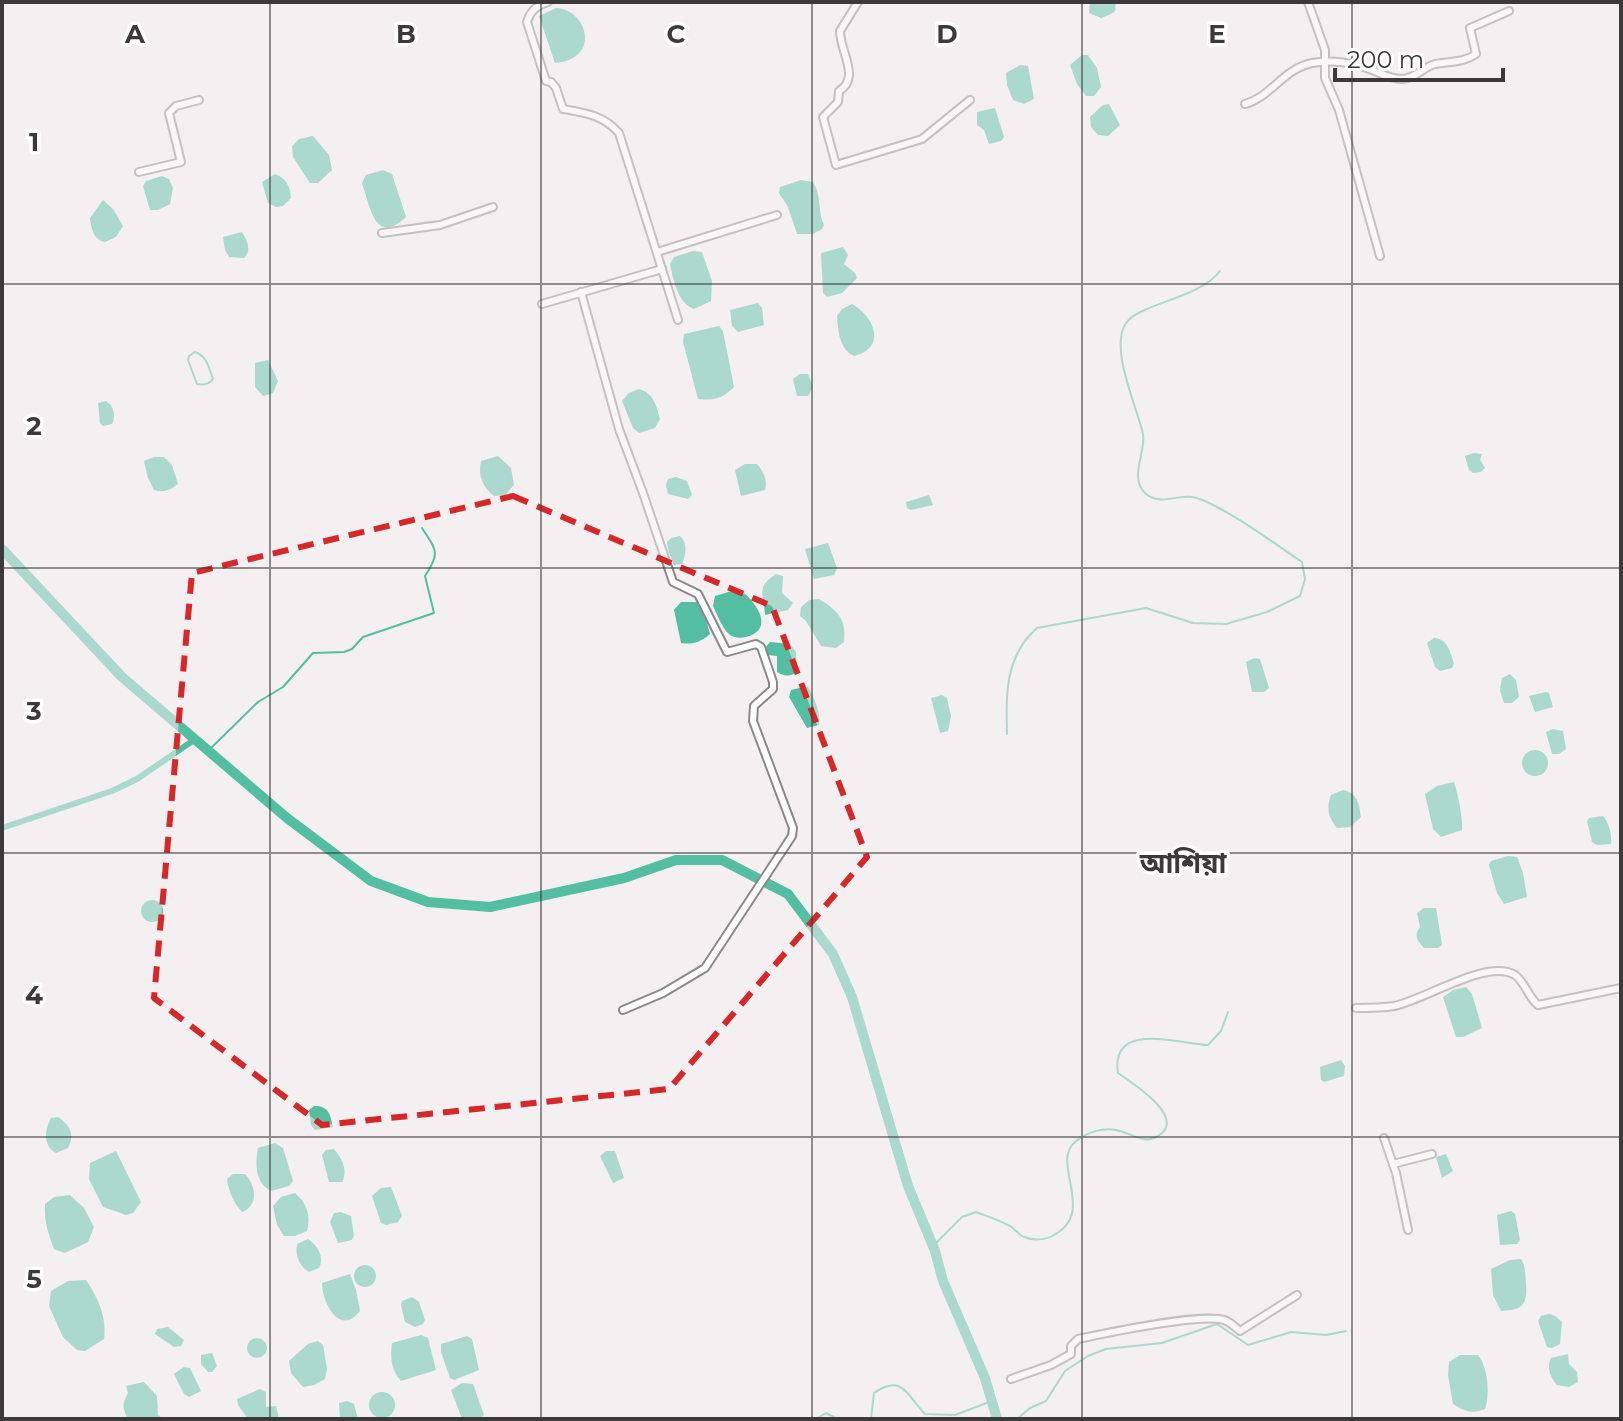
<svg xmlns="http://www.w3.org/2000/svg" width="1623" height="1421" font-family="Montserrat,'Noto Sans Bengali',sans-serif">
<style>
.water{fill:#54bea3}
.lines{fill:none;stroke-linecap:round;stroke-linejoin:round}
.stream{stroke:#54bea3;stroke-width:2}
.canal{stroke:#54bea3;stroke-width:6}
.river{stroke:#54bea3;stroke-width:10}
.minor-casing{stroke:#8c8888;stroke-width:10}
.minor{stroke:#fff;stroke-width:6}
.marked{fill:none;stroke:#d62828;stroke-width:6;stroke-dasharray:16 10;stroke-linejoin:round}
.grid{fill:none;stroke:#3b3939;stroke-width:2;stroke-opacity:0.55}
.labels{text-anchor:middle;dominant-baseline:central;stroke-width:7;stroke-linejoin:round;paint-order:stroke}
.quarter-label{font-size:28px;font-weight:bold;fill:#3b3939;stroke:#fff}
.grid-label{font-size:26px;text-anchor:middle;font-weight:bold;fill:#3b3939;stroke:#fff;stroke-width:7;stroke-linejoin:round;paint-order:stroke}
</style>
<rect width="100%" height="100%" fill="#f4eff0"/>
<g class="water">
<polygon points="1090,2 1116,2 1115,11 1111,14 1101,18 1089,13"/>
<path d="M556,8C587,9 602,59 555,63L539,16Z"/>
<polygon points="1082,55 1088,55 1097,68 1101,87 1094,96 1086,96 1077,84 1070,65"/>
<polygon points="1020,65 1028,66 1034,99 1024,104 1013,100 1007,85 1006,73"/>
<polygon points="1109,104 1120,125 1108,136 1098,135 1091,127 1090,117 1103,105"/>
<polygon points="995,108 1004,137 1001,141 989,144 984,130 977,125 977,112"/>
<polygon points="313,136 329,155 332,170 318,183 310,183 293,157 292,146 299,139"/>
<path d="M383,170L392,174L406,217C375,246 370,207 362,183L366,175Z"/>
<path d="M275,174C286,178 290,186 291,198L283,206L276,207L268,203L262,182Z"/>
<polygon points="162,176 169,179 173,188 170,204 158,210 150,210 143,186 146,181"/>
<path d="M801,180L813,182C822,196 817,210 824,225L822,229L813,234H797L788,207L779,193L780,187Z"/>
<path d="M103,200L113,209L123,226L116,237L105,242C94,241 91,228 90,218Z"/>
<path d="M242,232C247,240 252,251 244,258L229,257L225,250L223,237Z"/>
<polygon points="843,247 848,255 844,264 855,273 857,278 842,293 827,297 823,293 821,253"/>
<path d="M693,251L702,252L712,281L711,301L694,309C678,304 673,279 670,264L674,257Z"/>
<polygon points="758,303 762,308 764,325 738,332 732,326 730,310"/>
<path d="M852,304C875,317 887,348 854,356C839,349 838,330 837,316L842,309Z"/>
<path d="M719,326L723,331L734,387C723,398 714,401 698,399L683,342L684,334Z"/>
<polygon points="268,360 278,381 273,393 263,396 255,387 255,363"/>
<polygon points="800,374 808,374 813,387 808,396 797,396 793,379"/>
<path d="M639,389C654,394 656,404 660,419L655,428L639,433L633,428L622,401L629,393Z"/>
<path d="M106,401C114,406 116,416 112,424L103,426L100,423L98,403Z"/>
<polygon points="1474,453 1482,454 1480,460 1485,468 1481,472 1473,473 1469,470 1465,456"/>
<path d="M498,456L511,468L514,485L505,495L494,496C482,486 478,476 481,461Z"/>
<path d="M154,457H164L172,465L178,484C170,490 164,493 154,490L148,478L144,461Z"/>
<path d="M745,464H757C763,471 768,480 765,490L741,496L735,470Z"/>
<polygon points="676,477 687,481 692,495 688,499 668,494 666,485 668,479"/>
<polygon points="929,495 933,505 911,510 907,508 906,502"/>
<path d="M680,536C688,543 686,555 682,564L674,565L669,553L667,542L671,538Z"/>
<polygon points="828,543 837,568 834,575 814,579 805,549"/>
<path d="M776,574L783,576L782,593L793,603L788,610L765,615C764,593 755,588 776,574Z"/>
<path d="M735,590L744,592C751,600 764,613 761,625C759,636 737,642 729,634C722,628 717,614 713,606L715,596Z"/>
<path d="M819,599C837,610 847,619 844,642L836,648L821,646L806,621L800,616L801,607L809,600Z"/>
<path d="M681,602H697L703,609L710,634C701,642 692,645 681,643L674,610Z"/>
<path d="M1434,638C1448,639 1450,652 1454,663L1452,668L1440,671L1435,667L1427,643Z"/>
<path d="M770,642L790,644L796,652L797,672C791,677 783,676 777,672V656L768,655L765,648Z"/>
<polygon points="1254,658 1260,659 1269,688 1264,692 1252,692 1246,662"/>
<polygon points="1510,674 1516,680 1519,697 1512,703 1504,703 1500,690 1502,678"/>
<path d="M803,687H808C814,697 821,713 819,725L807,728L789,697L791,690Z"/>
<polygon points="1546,692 1549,693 1553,707 1535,712 1529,696"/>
<polygon points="942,695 947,698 951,716 948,731 940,733 931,698"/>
<polygon points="1553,729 1563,731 1566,749 1559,754 1552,754 1546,732"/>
<circle cx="1535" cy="763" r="13"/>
<path d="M1454,782C1458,794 1463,819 1462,830L1441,837L1433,829L1425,794L1437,786Z"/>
<path d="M1343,790C1358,793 1359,804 1361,817L1350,827L1337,828C1328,817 1326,808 1331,795Z"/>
<path d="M1603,816C1609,822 1612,836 1611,844L1597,845L1592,842L1587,821L1589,818Z"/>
<polygon points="1508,856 1517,857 1523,873 1527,897 1504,904 1497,893 1489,865 1491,861"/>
<circle cx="152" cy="911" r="11"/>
<path d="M1424,908H1436L1442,945L1438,948H1424C1418,941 1413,936 1420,927L1417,913Z"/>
<polygon points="1466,987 1472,994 1482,1028 1463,1037 1456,1037 1443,997 1453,990"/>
<polygon points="1341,1060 1345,1066 1344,1076 1324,1082 1321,1080 1320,1067"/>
<path d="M314,1106C329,1106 330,1114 333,1127L315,1130L311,1125L309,1110Z"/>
<path d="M58,1117C70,1125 75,1135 68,1148L56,1153C42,1145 45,1129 51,1118Z"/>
<path d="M275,1143L283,1148L293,1181L289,1186L271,1191C255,1183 255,1164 258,1148Z"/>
<path d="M334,1149C342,1158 348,1171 342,1182H329L322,1155L326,1150Z"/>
<polygon points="116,1151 141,1202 133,1213 126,1215 103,1207 89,1179 90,1163"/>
<polygon points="606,1151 615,1151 624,1178 613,1183 600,1156"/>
<polygon points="1446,1154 1453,1171 1442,1178 1436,1157"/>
<path d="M233,1174H245C256,1186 259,1205 242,1212C233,1202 229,1192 227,1179Z"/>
<polygon points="391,1187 402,1216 398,1222 386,1225 381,1223 372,1196 381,1188"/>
<path d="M295,1193C307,1203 311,1216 307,1231L295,1236H284L277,1225L273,1206L281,1197Z"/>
<path d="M70,1195L84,1208L94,1227L88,1242L65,1253L54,1249C48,1233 44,1221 45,1204L54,1197Z"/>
<polygon points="1511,1211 1515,1214 1520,1240 1517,1244 1500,1245 1497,1215"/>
<polygon points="341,1212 351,1216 354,1236 352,1240 338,1243 330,1222 334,1213"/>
<path d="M308,1239C317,1245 325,1257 319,1268L309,1272C299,1266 295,1255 297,1244Z"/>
<path d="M1521,1259C1526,1267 1525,1275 1526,1284C1528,1305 1522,1310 1501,1311L1493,1295L1491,1269L1510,1260Z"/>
<circle cx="365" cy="1276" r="11"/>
<path d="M350,1274L356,1290L360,1311C340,1337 322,1303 322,1283Z"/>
<path d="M86,1280C98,1298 107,1317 104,1339L85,1351L77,1350L63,1337L49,1306L51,1291L68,1281Z"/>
<polygon points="412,1297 419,1302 425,1320 423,1324 415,1327 405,1322 401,1305 402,1301"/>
<polygon points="1549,1314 1555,1316 1562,1322 1560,1344 1552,1348 1547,1347 1538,1321 1541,1316"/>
<polygon points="168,1327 184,1340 181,1346 174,1347 155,1334 157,1329"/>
<path d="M421,1335L428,1338L436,1370L401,1381C391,1370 390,1357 392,1343Z"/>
<polygon points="467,1336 472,1339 479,1370 454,1380 450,1378 441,1352 441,1344"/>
<circle cx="257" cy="1348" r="10"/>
<polygon points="318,1341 323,1345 327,1369 325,1379 314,1385 303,1387 291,1373 289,1361 308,1344"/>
<polygon points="212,1353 217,1366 212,1372 208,1372 201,1364 201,1355"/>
<path d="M1568,1354L1569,1364L1577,1372L1578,1382L1569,1387L1557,1385C1551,1378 1546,1368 1551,1358Z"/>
<path d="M1460,1355H1478C1488,1368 1490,1394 1485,1409C1472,1414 1465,1412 1453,1404L1448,1375L1449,1362Z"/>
<polygon points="184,1367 190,1368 201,1391 189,1397 184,1394 174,1374"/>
<path d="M144,1382L157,1396L158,1415L164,1419H128C122,1408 122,1404 128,1393L126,1386Z"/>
<polygon points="462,1383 473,1384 484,1415 479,1419 462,1419 451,1390"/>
<polygon points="260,1389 266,1392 266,1407 276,1406 279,1419 248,1419 238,1405 237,1399"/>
<circle cx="382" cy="1405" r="13"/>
<polygon points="347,1401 354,1404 358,1419 340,1419 339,1403"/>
</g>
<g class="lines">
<g class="stream">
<path d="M195,352C207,356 209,368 213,379C209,385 203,385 197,384L188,360L189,356Z"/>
<path d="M1007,734C1006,694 1005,656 1037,628L1146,608L1193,623L1226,624L1267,612L1300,596L1305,579L1302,562C1278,546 1217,501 1192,497C1176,495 1159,506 1145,493C1129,478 1146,452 1143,434C1137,407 1109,348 1126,323C1140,303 1199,299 1220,271"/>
<path d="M208,751L258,702L283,687L313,653L344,652L352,649L363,637L434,613L425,576C441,552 436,550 422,528"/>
<path d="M933,1246L962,1217L976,1212C987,1216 999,1220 1010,1226C1015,1229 1019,1235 1024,1237C1033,1241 1046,1240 1054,1235C1097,1212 1050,1163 1075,1142C1087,1132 1105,1126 1120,1131C1128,1133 1136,1138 1144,1139C1149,1140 1156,1138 1161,1134C1184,1115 1132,1083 1118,1073C1110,1020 1180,1044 1208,1045L1221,1031L1228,1012"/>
<polyline points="816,1419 826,1413 838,1419"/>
<path d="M871,1419L874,1393C903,1373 907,1396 925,1414L955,1415L992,1401"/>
<polyline points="1017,1419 1030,1408 1046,1401 1065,1371 1088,1356 1106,1349 1162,1343 1217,1324 1248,1345 1291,1332 1326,1335 1346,1331"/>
</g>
<polyline class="canal" points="2,828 112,791 137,779 194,740"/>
<polyline class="river" points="2,549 122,677 287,818 371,881 428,902 490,907 624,878 676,860 722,860 788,894 833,954 852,997 908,1186 935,1251 943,1281 985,1378 997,1419"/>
<g class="minor-casing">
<g id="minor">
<path d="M548,2C537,5 530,11 527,22L546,81L551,82L556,88L563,109C586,113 603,115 619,133L678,320"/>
<path d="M858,2L840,31C840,52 861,78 839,91L838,102L823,117L836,165L922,139L970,100"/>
<polyline points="1308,2 1325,50 1325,78 1339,110 1380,256"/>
<path d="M1245,104C1271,97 1283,69 1312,63C1331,59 1354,63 1372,70C1382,74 1391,79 1402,79C1415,79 1423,67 1435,64C1450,61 1463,63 1476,54L1470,28L1509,11"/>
<polyline points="139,172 181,162 169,113 176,106 199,100"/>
<polyline points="382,233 440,225 493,207"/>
<polyline points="657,252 777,215"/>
<polyline points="581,292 619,429 643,493 673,582 698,594 727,652 756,644 761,647 773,682 773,689 754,706 753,721 793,828 792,836 705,968 663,993 623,1010"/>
<polyline points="542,304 662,269"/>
<path d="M1356,1008C1368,1008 1382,1008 1394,1006C1425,1000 1487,958 1515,975C1525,982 1528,997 1538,1005L1621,988"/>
<polyline points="1384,1138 1396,1173 1408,1230"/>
<polyline points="1393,1164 1432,1154"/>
<path d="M1011,1379L1051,1365L1071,1354V1346L1078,1339C1107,1333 1199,1313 1224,1320C1229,1321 1235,1327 1240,1331L1297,1295"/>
</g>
</g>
<use href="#minor" class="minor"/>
</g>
<path d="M0 0H1623V1421H0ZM513,496L772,606L867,857L669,1089L322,1125L154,998L192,573Z" fill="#f4eff0" fill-opacity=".55" fill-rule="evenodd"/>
<path class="marked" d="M513,496L772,606L867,857L669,1089L322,1125L154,998L192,573Z"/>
<path class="grid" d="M270,2V1419M541,2V1419M812,2V1419M1082,2V1419M1352,2V1419M2,284H1621M2,568H1621M2,853H1621M2,1137H1621"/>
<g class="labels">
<g class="quarter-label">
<text x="1183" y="863">আশিয়া</text>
</g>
</g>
<g class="grid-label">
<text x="135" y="43">A</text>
<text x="406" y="43">B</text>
<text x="676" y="43">C</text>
<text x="947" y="43">D</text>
<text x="1217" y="43">E</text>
<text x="34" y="151">1</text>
<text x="34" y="435">2</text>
<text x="34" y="720">3</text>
<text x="34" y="1004">4</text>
<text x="34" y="1288">5</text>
</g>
<rect width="1623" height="1421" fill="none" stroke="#3b3939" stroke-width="8"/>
<path d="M1335 68v12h168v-12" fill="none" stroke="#3b3939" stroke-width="4"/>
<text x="1347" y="68" font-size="24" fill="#3b3939" stroke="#ffffff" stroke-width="6" paint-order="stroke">200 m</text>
</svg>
